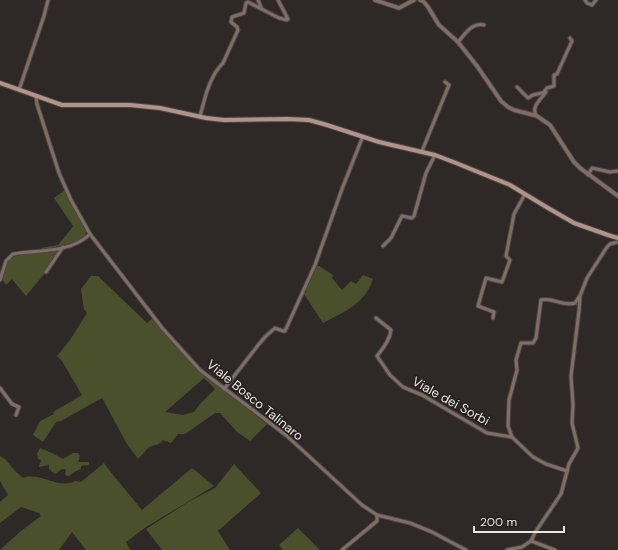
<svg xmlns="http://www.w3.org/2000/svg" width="618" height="550" font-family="'DM Sans',sans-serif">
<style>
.green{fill:#4a502c;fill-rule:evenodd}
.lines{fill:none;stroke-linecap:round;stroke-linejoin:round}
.minor-casing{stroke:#4c4745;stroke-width:5}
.tertiary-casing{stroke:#4c4745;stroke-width:5.5}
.secondary-casing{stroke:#4c4745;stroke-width:6}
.minor{stroke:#816d67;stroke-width:3}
.tertiary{stroke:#816d67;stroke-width:3.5}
.secondary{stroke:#b29389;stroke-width:4}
.labels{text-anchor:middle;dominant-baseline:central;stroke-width:3;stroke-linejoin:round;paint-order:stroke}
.street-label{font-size:13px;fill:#e9e6e4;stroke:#24201d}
</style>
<rect width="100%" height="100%" fill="#2e2927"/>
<g class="green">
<polygon points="65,190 86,231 85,237 80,241 43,250 41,248 58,245 72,228 73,226 54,198"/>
<path d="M61,249L45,273L26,296L12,279L6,285L2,279C4,273 5,263 10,258C13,255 52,251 61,249Z"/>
<path d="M317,266H319L333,275L332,278L342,290L351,281L356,284L363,275L373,279C364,305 345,311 323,323L304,294Z"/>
<path d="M91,276H98L147,323L153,318L206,376L267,424L250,441L237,432L220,413H215L185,434H178L171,443L163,440L159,444L149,447L138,459L127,444L102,398L61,421L56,422L43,442L33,435L40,421L54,414L53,412L82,395L62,361L57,356L70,340L87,313L84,309L81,289ZM204,378L215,389L200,404L194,412L183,415L165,412Z"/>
<polygon points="40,448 52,453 63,459 73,453 78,453 80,456 78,462 89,462 89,465 81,466 81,469 76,471 69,476 65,475 66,471 65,469 62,469 55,474 49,469 49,465 39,467 39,466 41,460 38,459 37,454"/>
<path d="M0,456L5,459L15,471L23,478C40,471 58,490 75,481L81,482L104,463L113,475L142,510L192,468L214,486L146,527L126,542L130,550H86L72,532L59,550H0L21,531L41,516L39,513L21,507L0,523V502L8,495L0,481Z"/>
<polygon points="234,464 261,493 218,531 230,550 162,550 146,529 190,501 215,488"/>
<polygon points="298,528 320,550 283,550 279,545"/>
</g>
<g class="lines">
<g class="minor-casing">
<g id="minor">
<polyline points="258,0 261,7 259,7"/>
<polyline points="585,0 587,3 592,5 596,0"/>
<path d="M458,42C465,34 472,22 484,25"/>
<path d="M517,87L528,98L533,95L546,92C541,99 531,107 536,115"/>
<polyline points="19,90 44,16 48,0"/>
<polyline points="543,93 547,88 554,86 554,75 557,74 572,41 570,38"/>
<polyline points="36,97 37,104 59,173 71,200 90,234 163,329 200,370 287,436 362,505 377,515 410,523 432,532 466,550"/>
<path d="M200,116C205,98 209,77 223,63L238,30L237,27L231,22L232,17L244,13L246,3L248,2L279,18L287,20L288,19L278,0"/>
<polyline points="422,151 449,85 445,82"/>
<polyline points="588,175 592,168 610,172 618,171"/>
<polyline points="383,246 391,238 402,216 412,218 414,216 426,173 435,155"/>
<polyline points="46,272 63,247"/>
<path d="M0,280L6,261L13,254C38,250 71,253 90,234"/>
<path d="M376,318L391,330C390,340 383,348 377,356L390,375L403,387L422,395L487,433L512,437L533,457L546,464L567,471"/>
<polyline points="493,318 494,312 478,306 486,278 502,282 510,260 506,256 514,214 525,194"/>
<polyline points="0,388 12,404 19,407 16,415"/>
<polyline points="224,389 259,344 266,336 275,328 283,331 285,331 315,265 342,189 363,136"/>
<path d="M512,437L508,426L509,400L517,370L516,360L521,343H533L536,338L541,300C553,297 563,307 575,303L579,297"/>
<polyline points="531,541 536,531 561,494 569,464 578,448 572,423 573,405 571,376 579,311 580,296 587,278 607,247 610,244 618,242"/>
<polyline points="531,541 555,550"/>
<polyline points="342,550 377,521 377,515"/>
<polyline points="507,550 522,547 531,541"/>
</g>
</g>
<g class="tertiary-casing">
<g id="tertiary">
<polyline points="375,0 399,8 414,0"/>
<polyline points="420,0 423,1 428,7 439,25 458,42 477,66 501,101 508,107 514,110 537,116 550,125 574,162 580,168 618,196"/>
</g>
</g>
<g class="secondary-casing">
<polyline id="secondary" points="0,83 62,105 130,105 160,108 206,118 224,120 288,119 309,120 327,125 379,142 435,155 456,163 510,185 548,208 574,223 608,235 618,238"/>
</g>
<use href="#minor" class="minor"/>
<use href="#tertiary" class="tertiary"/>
<use href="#secondary" class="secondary"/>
</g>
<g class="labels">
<g class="street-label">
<text transform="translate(255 400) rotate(39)">Viale Bosco Talinaro</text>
<text transform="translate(451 401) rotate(29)">Viale dei Sorbi</text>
</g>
</g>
<path d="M474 526v6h90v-6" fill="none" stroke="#e9e6e4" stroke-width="2"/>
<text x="480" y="526" font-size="12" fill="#e9e6e4" stroke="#24201d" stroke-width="3" paint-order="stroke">200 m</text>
</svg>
